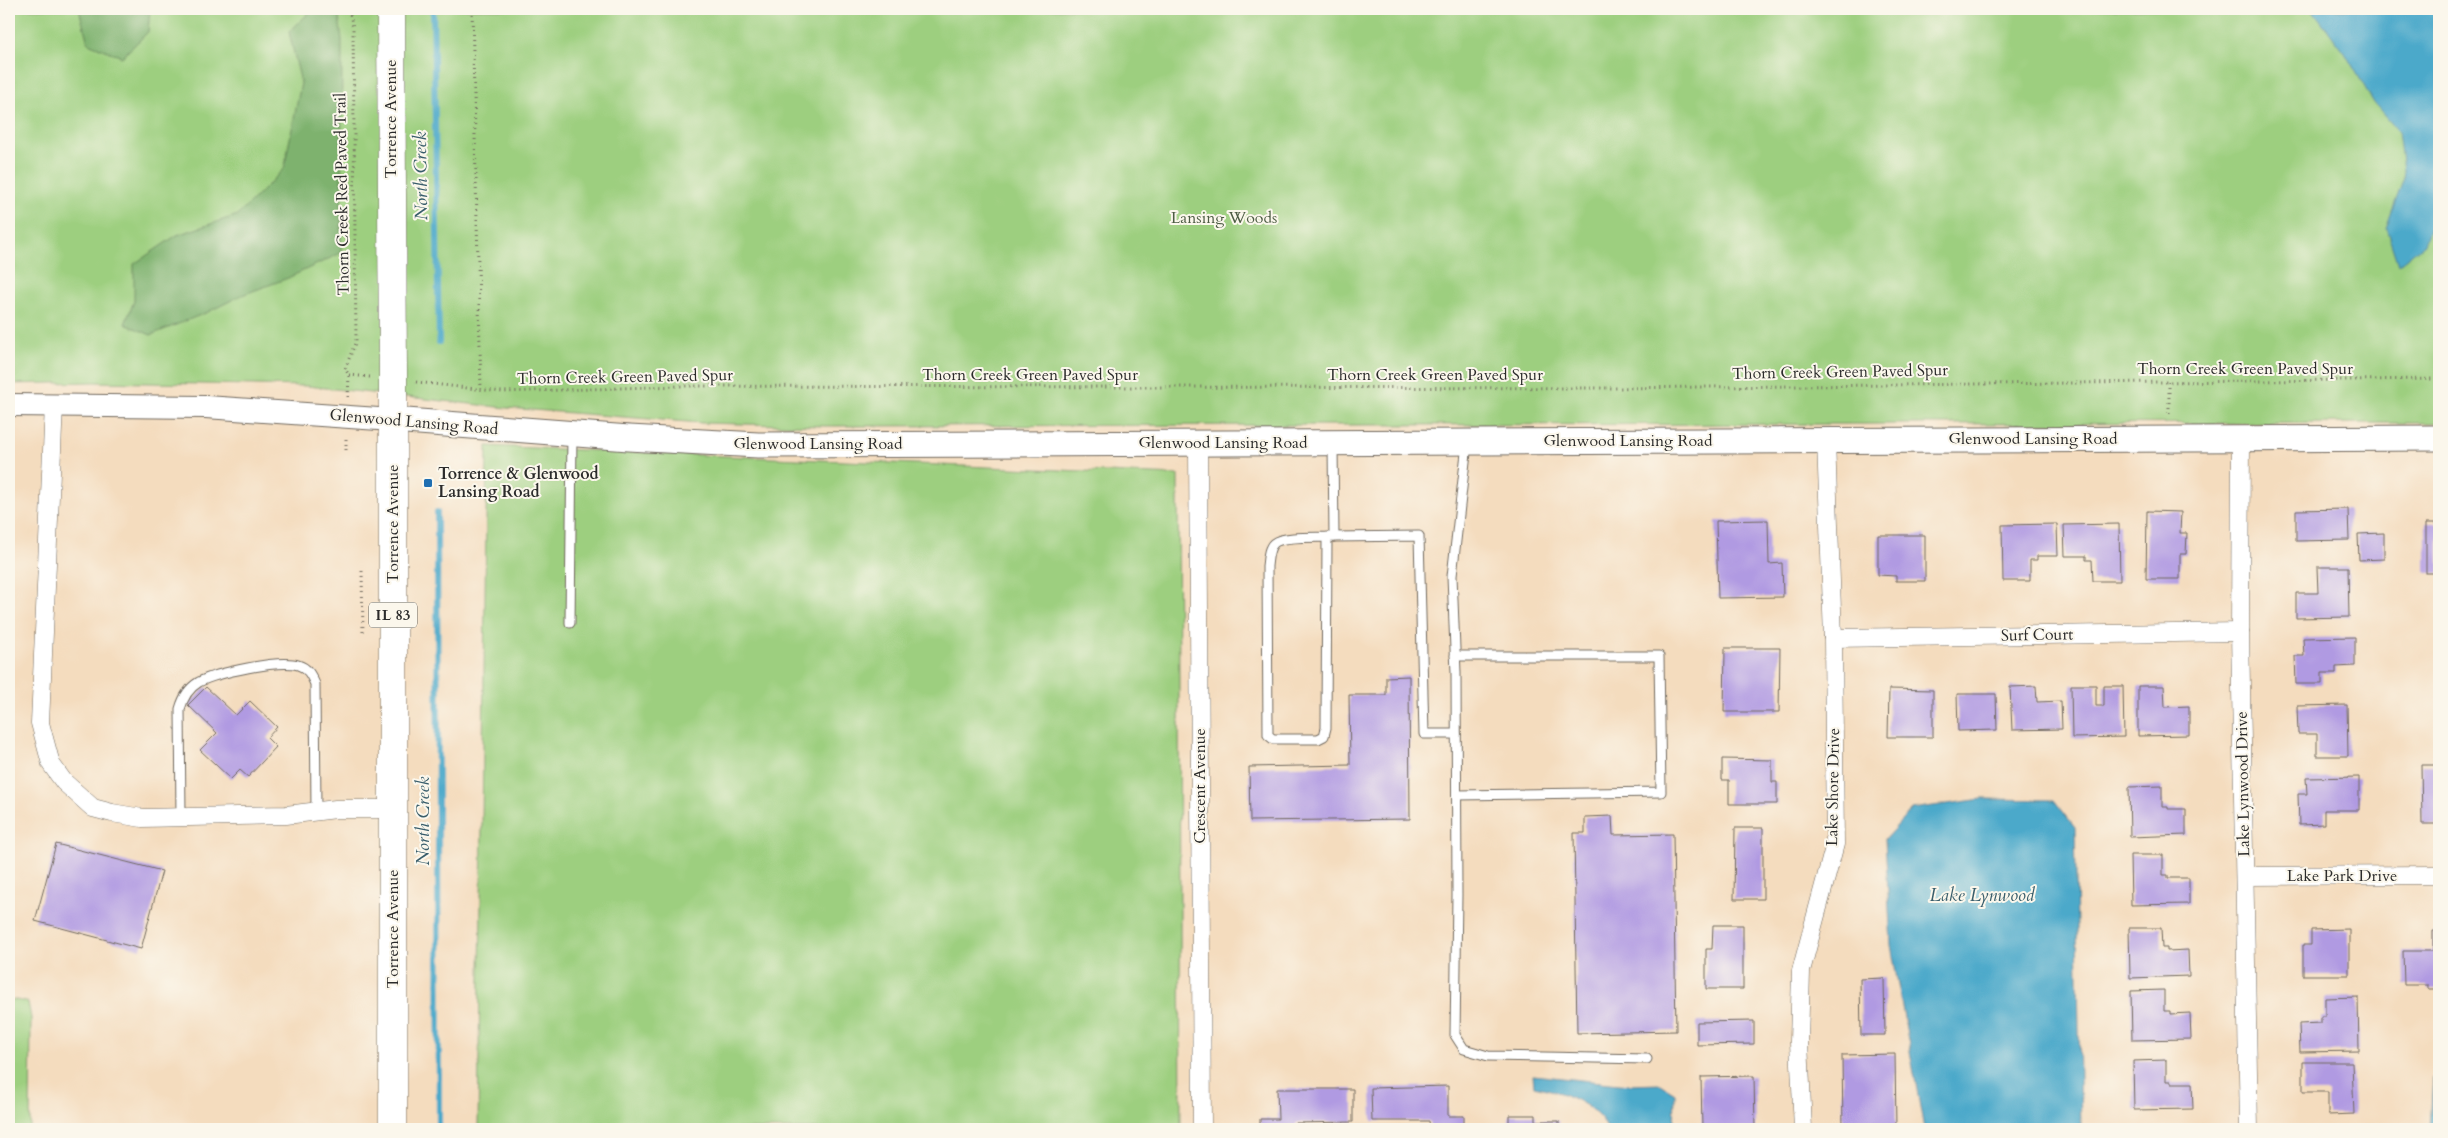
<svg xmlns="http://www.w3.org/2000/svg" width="2448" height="1138" font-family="Cardo,serif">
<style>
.green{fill:#9dcf7f;stroke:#647d55}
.forest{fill:#7eb26e;stroke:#546e4c}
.water{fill:#4ca9ca;stroke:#3c6a7a}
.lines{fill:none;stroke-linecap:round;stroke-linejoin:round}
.stream{stroke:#4ca9ca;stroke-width:6}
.building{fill:#b09ae2}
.service-casing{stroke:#71695e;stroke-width:11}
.minor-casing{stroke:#71695e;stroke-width:19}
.tertiary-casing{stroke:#71695e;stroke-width:24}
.secondary-casing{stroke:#71695e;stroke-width:27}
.primary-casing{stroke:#71695e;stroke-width:29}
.path{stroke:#71695e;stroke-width:3;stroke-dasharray:1 4;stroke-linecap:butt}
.service{stroke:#fff;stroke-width:9}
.minor{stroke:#fff;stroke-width:18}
.tertiary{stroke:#fff;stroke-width:22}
.secondary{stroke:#fff;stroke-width:25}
.primary{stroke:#fff;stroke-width:28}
.poi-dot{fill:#1f6fb2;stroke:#fbf7ec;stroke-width:2}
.labels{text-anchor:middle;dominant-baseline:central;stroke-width:4;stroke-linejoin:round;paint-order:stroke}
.shield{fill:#fbf7ec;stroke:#696865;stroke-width:1}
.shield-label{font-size:15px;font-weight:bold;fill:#2b2b2b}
.street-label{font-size:16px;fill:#2b2b2b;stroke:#fbf7ec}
.park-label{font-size:16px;fill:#4d5c44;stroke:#fbf7ec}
.poi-label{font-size:16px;font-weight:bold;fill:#2b2b2b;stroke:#fbf7ec;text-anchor:start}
.water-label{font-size:18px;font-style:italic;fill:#385d6b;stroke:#fbf7ec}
</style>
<rect width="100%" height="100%" fill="#fbf7ec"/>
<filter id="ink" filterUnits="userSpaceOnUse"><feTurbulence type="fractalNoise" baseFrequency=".02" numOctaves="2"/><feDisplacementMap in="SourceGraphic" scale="10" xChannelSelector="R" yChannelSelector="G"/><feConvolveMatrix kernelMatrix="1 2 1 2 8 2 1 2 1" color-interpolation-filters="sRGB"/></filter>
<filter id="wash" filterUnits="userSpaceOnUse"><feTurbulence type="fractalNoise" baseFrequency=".0096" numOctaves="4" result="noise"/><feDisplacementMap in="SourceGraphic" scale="20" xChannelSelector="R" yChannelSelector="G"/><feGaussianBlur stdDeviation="1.12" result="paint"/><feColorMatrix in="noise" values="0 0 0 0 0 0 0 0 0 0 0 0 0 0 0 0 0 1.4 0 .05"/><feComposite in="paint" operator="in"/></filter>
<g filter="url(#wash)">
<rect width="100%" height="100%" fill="#f4dcbe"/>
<g class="green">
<polygon points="9,9 2439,9 2439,423 824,426 701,423 507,408 307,386 94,382 9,384"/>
<polygon points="487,446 1178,475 1181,1129 478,1129"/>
<polygon points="9,999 28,1002 31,1018 30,1129 9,1129"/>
</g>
<g class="forest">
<polygon points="79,9 150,9 148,32 122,57 88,43"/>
<polygon points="313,9 338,9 342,40 341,253 288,278 242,295 208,312 151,335 125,324 134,301 134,264 177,235 238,215 284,169 301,83 289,32"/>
</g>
<g class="water">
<polygon points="2312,9 2439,9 2439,203 2424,244 2398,265 2386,228 2404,178 2398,131 2374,103 2345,53"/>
<polygon points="1982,799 2054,800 2075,827 2081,1129 1924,1129 1891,945 1885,839 1912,809"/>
<path d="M1533,1075L1629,1085L1661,1084L1675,1093L1674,1129H1608C1591,1101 1565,1093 1534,1086Z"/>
<polygon points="2439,1076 2439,1129 2430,1129 2433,1078"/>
</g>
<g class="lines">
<g class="stream">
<polyline points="433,9 439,342"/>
<polyline points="437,512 439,1129"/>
</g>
</g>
<g id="blocks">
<g class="building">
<polygon points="2348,509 2349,540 2296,541 2296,510"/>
<polygon points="2147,511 2181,512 2180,533 2187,533 2186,554 2180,554 2180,579 2146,579"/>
<polygon points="1768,520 1769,564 1782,563 1783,597 1718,598 1716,521"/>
<rect x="2426" y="523" width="13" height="50"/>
<polygon points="2057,524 2058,556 2037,556 2037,560 2030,560 2030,581 2003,581 2002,525"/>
<polygon points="2119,524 2120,581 2093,581 2092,560 2086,560 2086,556 2065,556 2064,525"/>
<polygon points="2384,533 2384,559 2359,560 2358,534"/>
<polygon points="1878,535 1925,535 1925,581 1896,581 1896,576 1878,575"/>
<polygon points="2317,567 2348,567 2349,617 2296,618 2296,593 2318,593"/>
<polygon points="2355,637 2355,666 2336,667 2336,673 2322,673 2322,684 2296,684 2295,656 2304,656 2303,638"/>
<polygon points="1725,648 1780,648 1779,712 1724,712"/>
<polygon points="1409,676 1410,819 1250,821 1249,767 1350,765 1349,695 1386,695 1386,677"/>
<polygon points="2071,685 2096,685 2096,706 2104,706 2104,686 2123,686 2124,737 2072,738"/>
<polygon points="2036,686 2037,702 2061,701 2062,729 2012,730 2010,687"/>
<polygon points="2138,686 2164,686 2165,707 2189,706 2189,735 2138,736"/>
<polygon points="206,687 236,715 250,701 277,727 267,738 276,747 248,777 240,770 231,779 200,750 217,733 188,705"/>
<polygon points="1889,689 1933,690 1933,737 1888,737"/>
<polygon points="1957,694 1996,694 1997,730 1958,731"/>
<polygon points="2347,705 2348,756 2317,756 2317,734 2298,734 2297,706"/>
<polygon points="1722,759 1772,760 1772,782 1777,782 1777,804 1729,804 1729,780 1722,780"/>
<polygon points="2421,765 2439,765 2439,824 2422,824"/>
<polygon points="2359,777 2359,810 2324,810 2324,824 2299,825 2298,794 2307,794 2306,778"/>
<polygon points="2162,786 2162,807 2168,807 2168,809 2186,809 2186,835 2130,837 2129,787"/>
<polygon points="1612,816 1613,835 1673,834 1676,1031 1577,1033 1574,833 1585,833 1585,817"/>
<polygon points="1735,828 1763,828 1763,899 1734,899"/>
<polygon points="56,844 162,871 141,949 35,921"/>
<polygon points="2130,855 2163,855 2163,875 2168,875 2168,878 2189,878 2189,904 2131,905"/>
<polygon points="1713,925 1743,925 1743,989 1706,989 1706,949 1712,949"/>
<polygon points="2129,928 2161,928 2162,948 2167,948 2167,951 2188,950 2189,976 2130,978"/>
<polygon points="2349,929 2349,975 2303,975 2303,945 2311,945 2311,930"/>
<polygon points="2433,931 2439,931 2439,989 2428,989 2428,985 2404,985 2403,951 2433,951"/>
<polygon points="1884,978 1885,1035 1861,1035 1860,979"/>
<polygon points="2164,990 2164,1011 2170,1011 2170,1014 2190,1013 2191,1039 2132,1040 2131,991"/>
<polygon points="2358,997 2359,1051 2300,1052 2299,1024 2321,1023 2321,1016 2325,1016 2325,998"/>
<polygon points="1754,1021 1754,1044 1697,1045 1697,1022"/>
<polygon points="1895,1054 1896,1129 1843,1129 1842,1055"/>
<polygon points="2166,1060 2166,1081 2171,1081 2171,1083 2192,1083 2193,1109 2134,1110 2133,1061"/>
<polygon points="2303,1062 2352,1062 2354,1114 2328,1115 2328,1092 2303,1092"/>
<polygon points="1754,1076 1755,1129 1702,1129 1701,1077"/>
<polygon points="1448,1086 1448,1116 1464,1116 1464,1129 1430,1129 1429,1121 1372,1121 1371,1088"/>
<polygon points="1277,1089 1353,1089 1353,1122 1296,1123 1296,1129 1260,1129 1260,1119 1278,1119"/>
<polygon points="1509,1115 1536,1115 1536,1121 1559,1121 1559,1129 1509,1129"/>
</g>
</g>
</g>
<g filter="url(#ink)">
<use href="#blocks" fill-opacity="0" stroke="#71695e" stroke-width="1"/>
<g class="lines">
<g class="service-casing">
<g id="service">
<polyline points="1467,444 1452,576 1456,673 1457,895 1455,1035 1464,1049 1488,1056 1647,1059"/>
<polyline points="1333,445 1334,537 1419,536 1424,734 1456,734"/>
<path d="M1327,537L1326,728L1324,736L1318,739H1273L1268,735L1267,566C1268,559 1268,548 1274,543C1283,535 1321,538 1334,537"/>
<polyline points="570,623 572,435"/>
<polyline points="1455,656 1659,656 1661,792 1457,795"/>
<path d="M181,817L180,709C183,698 189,688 199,682C216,673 280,659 298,665C308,668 311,675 315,684L316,811"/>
</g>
</g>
<g class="minor-casing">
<g id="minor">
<polyline points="54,405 40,723 51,764 64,782 93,808 112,813 142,818 286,815 336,809 393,809"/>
<polyline points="2241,438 2240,632 2249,1129"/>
<polyline points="1198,443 1202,1129"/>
<polyline points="1833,638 2240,632"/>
<polyline points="2245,876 2439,875"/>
<polyline points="1803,1129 1799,1042 1801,971 1835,844 1833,638 1826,440"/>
</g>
</g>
<g class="tertiary-casing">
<polyline id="tertiary" points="9,405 206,407 393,420"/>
</g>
<g class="secondary-casing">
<polyline id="secondary" points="393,420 629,438 758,445 2439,438"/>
</g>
<g class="primary-casing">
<polyline id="primary" points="391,9 393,379 393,1129"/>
</g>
<g class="path">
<polyline points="472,9 481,389"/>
<polyline points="349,375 370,377"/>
<polyline points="416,382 502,392 679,386 1613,388 2439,379"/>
<polyline points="2169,382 2169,416"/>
<polyline points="348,397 349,375 345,369 356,341 353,28 349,9"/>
<polyline points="346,450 346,438"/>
<polyline points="362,571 363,634"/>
</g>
<use href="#service" class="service"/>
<use href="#minor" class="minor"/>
<use href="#tertiary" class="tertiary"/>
<use href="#secondary" class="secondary"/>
<use href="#primary" class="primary"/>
</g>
</g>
<rect class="poi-dot" x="423" y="478" width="10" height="10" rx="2.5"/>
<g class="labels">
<rect class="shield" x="369" y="602.5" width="48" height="25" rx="4"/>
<g class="shield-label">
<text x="393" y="615">IL 83</text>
</g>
<g class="street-label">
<text transform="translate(391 119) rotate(-90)">Torrence Avenue</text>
<text transform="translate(342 194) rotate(-91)">Thorn Creek Red Paved Trail</text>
<text x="2245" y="369">Thorn Creek Green Paved Spur</text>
<text transform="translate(1840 372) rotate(-1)">Thorn Creek Green Paved Spur</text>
<text x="1030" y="375">Thorn Creek Green Paved Spur</text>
<text x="1435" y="375">Thorn Creek Green Paved Spur</text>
<text transform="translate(625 377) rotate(-1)">Thorn Creek Green Paved Spur</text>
<text transform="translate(414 422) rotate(5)">Glenwood Lansing Road</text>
<text x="2033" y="439">Glenwood Lansing Road</text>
<text x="1628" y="441">Glenwood Lansing Road</text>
<text x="1223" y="443">Glenwood Lansing Road</text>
<text x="818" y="444">Glenwood Lansing Road</text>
<text transform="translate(393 524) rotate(-90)">Torrence Avenue</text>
<text transform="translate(2037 635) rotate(-1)">Surf Court</text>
<text transform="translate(2243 784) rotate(-91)">Lake Lynwood Drive</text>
<text transform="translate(1200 786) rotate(-90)">Crescent Avenue</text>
<text transform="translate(1833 787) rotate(-89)">Lake Shore Drive</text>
<text x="2342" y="876">Lake Park Drive</text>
<text transform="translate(393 929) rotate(-90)">Torrence Avenue</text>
</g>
<g class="park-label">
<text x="1224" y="218">Lansing Woods</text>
</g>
<g class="poi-label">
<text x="438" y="474">Torrence &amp; Glenwood<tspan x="438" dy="18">Lansing Road</tspan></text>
</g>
<g class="water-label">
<text transform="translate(421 176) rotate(-91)">North Creek</text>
<text transform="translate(423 821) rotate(-90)">North Creek</text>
<text x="1982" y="895">Lake Lynwood</text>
</g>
</g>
<rect width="2448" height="1138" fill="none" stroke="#fbf7ec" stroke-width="30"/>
</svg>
